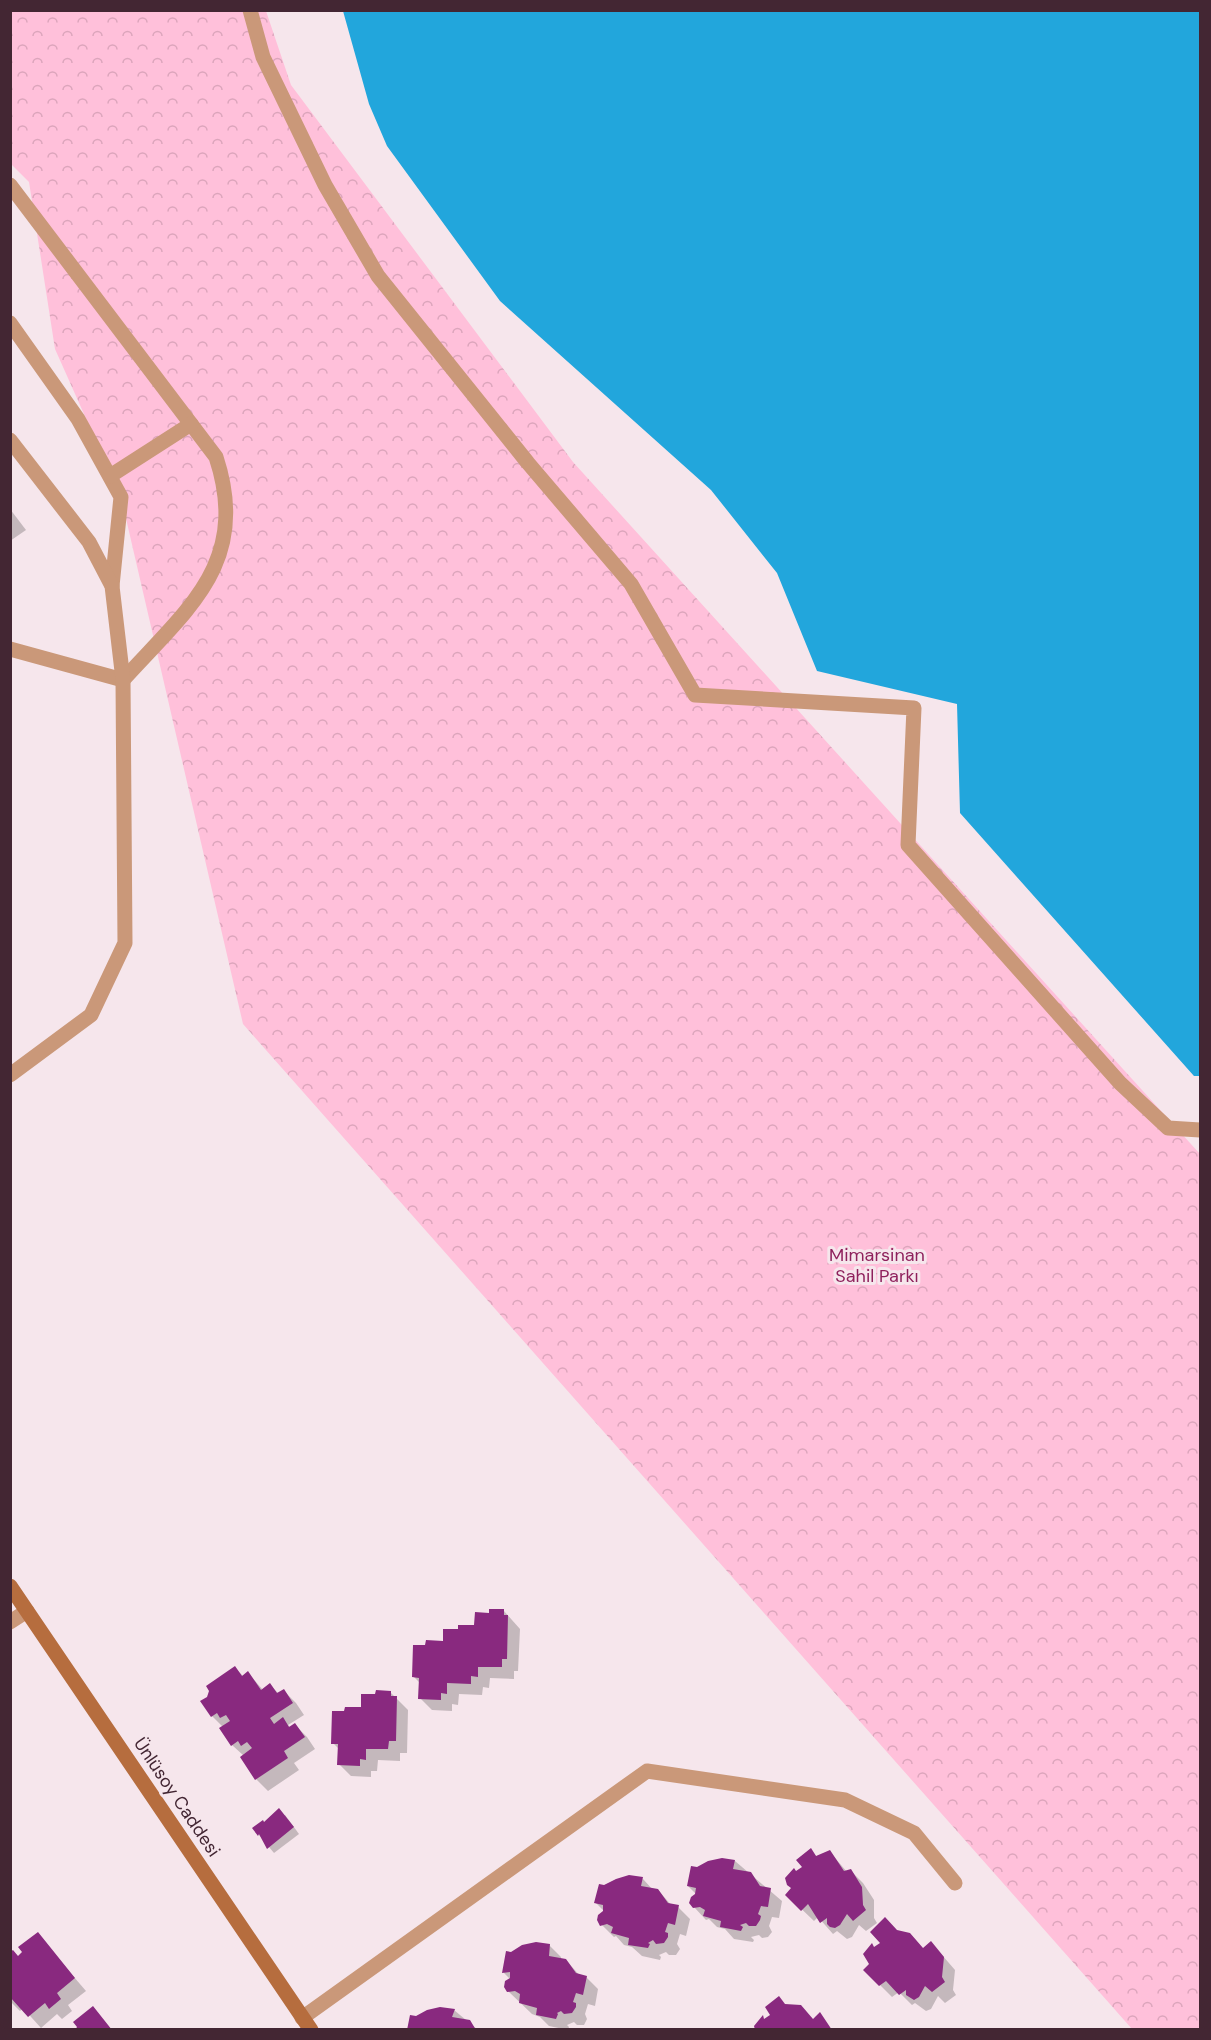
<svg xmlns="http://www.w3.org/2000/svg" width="1211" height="2040" font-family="'DM Sans',sans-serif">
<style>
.park{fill:url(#park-crowns)}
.water{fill:#22a6dc}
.shadow{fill:#0003}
.building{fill:#89297f}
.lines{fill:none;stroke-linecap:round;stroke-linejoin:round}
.lane{stroke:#ca9879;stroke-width:15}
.street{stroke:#ca9879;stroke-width:15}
.secondary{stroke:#b66d3e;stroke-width:15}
.labels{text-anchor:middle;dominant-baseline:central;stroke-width:6;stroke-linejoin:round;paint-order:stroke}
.park-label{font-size:18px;fill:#8e205c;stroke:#f6e6ec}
.street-label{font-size:18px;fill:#432633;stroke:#f6e6ec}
</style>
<defs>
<pattern id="park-crowns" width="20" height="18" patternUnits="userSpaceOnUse" patternTransform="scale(1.5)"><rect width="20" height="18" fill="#ffc0da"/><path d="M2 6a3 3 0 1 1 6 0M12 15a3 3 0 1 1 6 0" fill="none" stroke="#dca5bc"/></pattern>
</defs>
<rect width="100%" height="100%" fill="#f6e6ec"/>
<polygon class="park" points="10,11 266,11 291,85 573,462 1200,1154 1200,2029 1132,2029 243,1024 121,497 55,349 29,182 11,164"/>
<polygon class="water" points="343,11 1200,11 1200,1076 1194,1076 960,813 957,704 817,671 777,573 711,490 500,301 387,146 369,104"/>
<g class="shadow">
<polygon points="10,509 26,530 10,541"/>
<polygon points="504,1611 520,1629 518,1671 514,1671 514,1679 490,1678 489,1688 483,1687 482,1695 459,1694 458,1705 452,1704 452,1711 432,1710 420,1698 420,1683 414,1677 444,1643 459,1631 476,1626 490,1615"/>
<polygon points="235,1668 243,1676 248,1673 263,1690 270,1685 279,1694 284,1691 296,1703 304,1715 288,1725 291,1728 295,1725 307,1737 315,1749 294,1763 299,1770 268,1791 256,1779 244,1756 232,1745 223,1727 212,1716 208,1698"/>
<polygon points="390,1692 408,1710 407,1753 400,1753 400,1761 378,1760 377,1771 371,1771 371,1777 351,1776 339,1764 339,1749 333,1743 377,1696"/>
<polygon points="285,1815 299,1834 274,1853 254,1829"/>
<polygon points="811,1850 817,1857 830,1852 847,1872 851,1871 863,1883 874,1900 874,1918 877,1923 866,1931 859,1925 852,1937 847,1939 837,1931 833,1934 818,1917 814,1921 787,1895 793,1889 797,1872 804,1867"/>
<polygon points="735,1861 782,1901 779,1918 772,1917 769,1926 772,1932 768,1937 762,1938 759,1935 751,1937 754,1940 753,1942 734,1939 725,1929 717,1927 709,1919 706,1920 694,1907 697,1895 688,1886"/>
<polygon points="643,1879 653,1890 658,1890 672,1906 678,1907 690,1919 686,1936 680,1934 677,1944 680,1949 676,1955 669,1955 666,1952 659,1955 661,1957 660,1960 642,1956 632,1947 624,1945 616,1936 614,1937 602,1925 605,1912 596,1903"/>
<polygon points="897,1932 924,1949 931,1943 942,1955 955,1970 953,1990 956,1995 945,2003 938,1996 931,2009 926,2011 915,2003 912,2005 899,1992 892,1997 865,1970 871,1964 875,1948"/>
<polygon points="37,1934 86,1991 68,2005 72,2011 62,2019 57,2014 41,2028 23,2008 20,2011 10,2001 10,1954 19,1957"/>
<polygon points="549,1945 561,1957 561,1960 566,1960 580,1976 586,1977 598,1989 595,2006 588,2004 585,2014 587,2019 584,2025 577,2025 574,2022 567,2025 569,2027 568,2030 549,2026 540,2017 532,2014 509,1992 510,1979 504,1973 507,1953"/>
<polygon points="454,2010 478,2030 408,2030"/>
</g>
<g class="building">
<polygon points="489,1609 504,1609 504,1615 508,1615 507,1659 502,1659 502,1667 478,1667 478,1677 471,1676 471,1684 447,1683 447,1694 441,1693 441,1700 418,1699 419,1678 412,1677 413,1645 425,1645 426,1640 443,1641 443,1629 458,1629 458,1625 474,1625 475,1612 489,1613"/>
<polygon points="235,1666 242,1676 248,1671 261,1690 270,1683 277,1693 284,1689 293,1703 270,1718 274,1724 283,1717 289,1727 295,1723 305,1737 284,1751 288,1758 255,1780 240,1757 252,1748 247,1742 241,1746 238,1741 231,1746 219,1728 230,1721 226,1715 220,1718 217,1713 211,1717 200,1701 207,1697 209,1691 206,1686"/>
<polygon points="376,1690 391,1691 391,1696 397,1696 396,1741 389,1741 388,1749 366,1749 366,1760 360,1759 360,1766 337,1765 338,1744 331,1744 332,1711 344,1711 345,1707 361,1707 361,1694 375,1694"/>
<polygon points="279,1808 294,1827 267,1849 259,1834 258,1836 252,1828 263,1820 264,1822"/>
<polygon points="811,1848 816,1856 830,1850 844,1871 851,1869 862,1887 863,1905 866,1910 853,1921 847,1914 840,1925 835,1928 830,1927 827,1924 827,1918 820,1923 808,1904 801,1911 785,1895 791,1888 787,1885 785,1878 794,1868 796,1871 802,1867 796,1860"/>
<polygon points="722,1858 735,1860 733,1869 751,1872 760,1886 771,1888 768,1907 761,1906 758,1914 761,1916 760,1920 756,1926 749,1926 746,1923 740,1925 743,1927 741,1931 720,1927 721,1921 703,1916 705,1910 700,1907 693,1908 689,1903 691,1897 695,1894 696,1888 687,1886 691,1866 697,1867 708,1861"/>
<polygon points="629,1875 643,1877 641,1886 658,1889 668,1903 679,1905 675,1925 668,1923 665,1932 668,1933 668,1937 664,1943 656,1944 653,1940 648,1943 650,1944 648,1948 628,1945 629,1938 611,1933 613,1927 607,1924 600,1926 597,1920 598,1915 603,1911 603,1905 594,1903 599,1884 604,1885 616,1879"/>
<polygon points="885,1917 897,1930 910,1933 923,1948 931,1941 944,1957 942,1977 945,1982 932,1992 925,1986 919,1997 914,2000 906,1995 906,1990 899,1995 886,1981 879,1986 863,1970 869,1964 863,1954 872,1943 874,1947 880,1943 870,1932"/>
<polygon points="38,1932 75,1978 57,1993 61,1999 49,2009 45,2003 28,2017 10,1997 10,1952 13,1950 18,1956 22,1952 18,1947"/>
<polygon points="536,1942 550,1944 549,1956 566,1959 576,1973 587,1976 583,1995 576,1993 573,2002 576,2003 576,2007 572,2013 564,2014 561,2011 557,2013 558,2014 556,2019 536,2015 537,2008 519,2003 520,1994 515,1991 507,1992 504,1987 505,1981 510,1978 510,1972 502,1973 506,1951 511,1952 522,1945"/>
<polygon points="779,1996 785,2004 801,2005 813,2019 820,2012 832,2030 755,2030 754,2026 763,2015 764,2019 770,2015 765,2007"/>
<polygon points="93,2006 112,2030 75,2030 77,2027 73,2022"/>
<polygon points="440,2007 455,2009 452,2017 470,2020 476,2030 407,2030 410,2015 416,2016 427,2010"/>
</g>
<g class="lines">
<g class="lane">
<path d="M10,185L216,457C251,563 187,609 123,680L10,649"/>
<polyline points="10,323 78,419 121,497 112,586"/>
<polyline points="110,476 191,424"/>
</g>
<g class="street">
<polyline points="250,10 263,57 325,185 378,276 528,463 631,584 695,695 914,708 908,845 1120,1083 1168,1128 1200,1130"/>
<polyline points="10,440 89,542 112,586 123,680 125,943 91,1015 10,1075"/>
<polyline points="10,1622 27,1611"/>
<polyline points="302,2018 647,1771 845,1800 914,1833 955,1883"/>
</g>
<polyline class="secondary" points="10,1586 311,2030"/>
</g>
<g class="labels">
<g class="park-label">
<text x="877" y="1255">Mimarsinan<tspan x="877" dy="21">Sahil Parkı</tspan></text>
</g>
<g class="street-label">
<text transform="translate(177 1797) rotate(56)">Ünlüsoy Caddesi</text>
</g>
</g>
<rect width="1211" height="2040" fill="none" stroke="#432633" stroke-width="24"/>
</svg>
